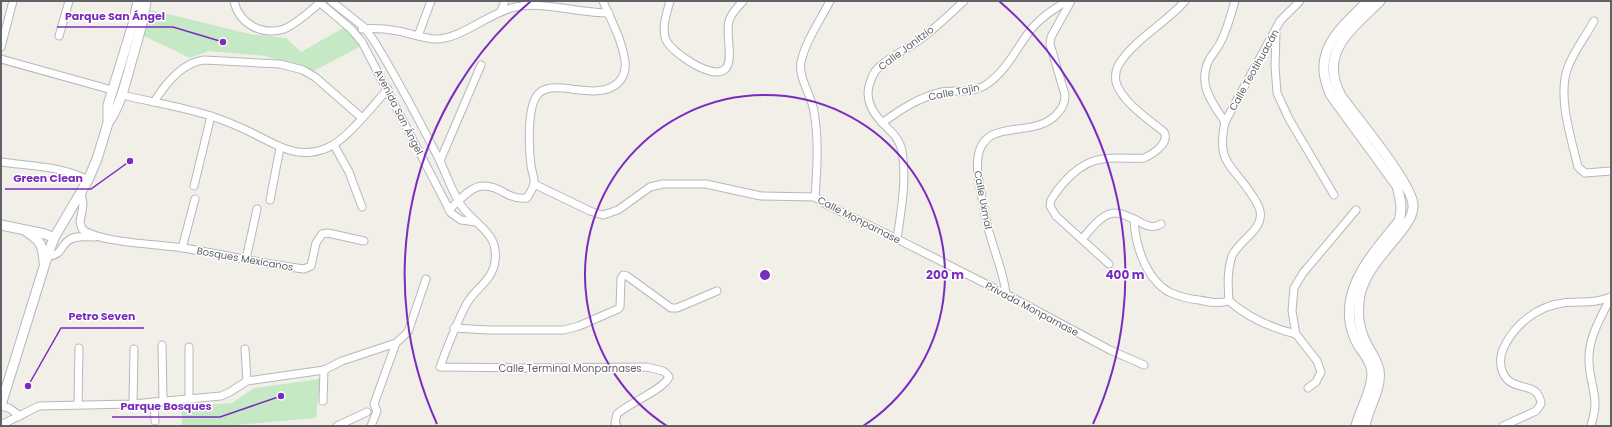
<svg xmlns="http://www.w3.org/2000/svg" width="1612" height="427" font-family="Poppins,sans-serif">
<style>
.green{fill:#c5e8c5}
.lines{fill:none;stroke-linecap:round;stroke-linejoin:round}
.minor-casing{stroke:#b5b8bc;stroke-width:9}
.tertiary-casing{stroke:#b5b8bc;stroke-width:11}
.minor{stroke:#fff;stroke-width:7}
.tertiary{stroke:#fff;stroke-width:9}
.ring{fill:none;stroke:#7b2cbf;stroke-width:2}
.labels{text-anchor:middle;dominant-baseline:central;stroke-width:3;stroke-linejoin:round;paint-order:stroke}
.street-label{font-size:10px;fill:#5f6368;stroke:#fff}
.centre{fill:#7b2cbf;stroke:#fff;stroke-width:2}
.ring-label{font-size:12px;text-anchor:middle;font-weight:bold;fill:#7b2cbf;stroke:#fff;stroke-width:3;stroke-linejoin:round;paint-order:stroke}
.leader{fill:none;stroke:#7b2cbf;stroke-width:1.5}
.callout-dot{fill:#7b2cbf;stroke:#fff;stroke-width:1.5}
.callout-label{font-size:11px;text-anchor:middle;font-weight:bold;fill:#7b2cbf;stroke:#fff;stroke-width:3;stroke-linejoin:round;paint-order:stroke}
</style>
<rect width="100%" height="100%" fill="#f1efe8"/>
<g class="green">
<polygon points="151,10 250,34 286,38 301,52 345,27 361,46 312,72 265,56 209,51 190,58 144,36"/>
<polygon points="320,379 316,418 224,426 182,426 181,407 232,403 254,388"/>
</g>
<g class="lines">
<g class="minor-casing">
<g id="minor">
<path d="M234,1C239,24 262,36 284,29C295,25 313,9 322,1"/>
<polyline points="318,1 351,29 362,42 451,213 461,220 476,222"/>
<path d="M331,1L365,28L376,44C399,82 420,122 440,161C447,176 452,192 461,205C475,226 499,232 495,261C493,280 476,288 467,303C456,324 448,345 440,367L521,368L647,367L663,371L667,374L669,377C663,390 629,403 617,414L615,423L617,426"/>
<path d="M670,1C667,12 661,29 666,40C672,53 711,79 724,70C735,63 725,33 729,21C731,13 738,7 743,1"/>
<polyline points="501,11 505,1"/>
<path d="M1594,21C1586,36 1574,51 1568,67C1557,95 1571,138 1578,167L1585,173L1611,171"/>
<path d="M362,29C374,28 386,29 398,31C409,33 422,38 434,39C461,40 488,13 515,7C543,1 579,13 609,13"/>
<polyline points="1276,32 1275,66 1277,93 1289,119 1334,195"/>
<polyline points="59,36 69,1"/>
<polyline points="418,36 431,1"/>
<polyline points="1,47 13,1"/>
<polyline points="1,59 112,90"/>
<path d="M122,95C151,102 182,107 211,116C229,122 247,130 264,139C285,150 303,158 327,148C347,140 373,105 388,89"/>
<path d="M154,102C165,84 181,63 204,60L280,64L303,70L315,77L362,118"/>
<path d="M1225,122C1212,102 1197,85 1209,60C1213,53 1219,47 1222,39C1228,27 1231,14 1235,1"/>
<path d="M882,123C900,110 919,97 942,92C956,90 971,93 984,86C1007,72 1017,46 1033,27C1042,17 1055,8 1067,1"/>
<polyline points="334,145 349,172 362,207"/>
<polyline points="440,161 481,65"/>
<path d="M1,162C29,166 62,166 88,180"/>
<polyline points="534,184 590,211 603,215 618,210 650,187 663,184 706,184 761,196 815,197 827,205 897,239 1006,294 1110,350 1144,365"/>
<polyline points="194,186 211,116"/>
<path d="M81,191L83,205L80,222L82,229C98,243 160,244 183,248C223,254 263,264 304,269L311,266L316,243L322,234L328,233L364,241"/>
<path d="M815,197C817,170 819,139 814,112C812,95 798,79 801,62C805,42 821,19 830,1"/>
<polyline points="270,200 280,148"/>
<path d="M449,210C469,191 477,177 505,193C512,197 519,199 527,198C529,194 533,189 534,184C535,179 532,172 531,166C529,150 527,112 536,97C549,74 594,104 618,83C624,77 626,69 625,61C622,39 611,21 603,1"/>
<path d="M1134,219C1144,224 1151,230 1161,224"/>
<path d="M897,239C901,211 907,180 902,151C898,128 869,122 868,93C868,86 872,76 876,70C889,56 909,49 923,37C938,26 951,13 964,1"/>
<path d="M1082,239C1090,230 1102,213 1115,213C1122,213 1128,217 1134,219C1135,244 1145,278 1169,292C1178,296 1189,299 1199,300C1209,302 1219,304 1229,301C1249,318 1271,328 1296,334"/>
<polyline points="182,248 195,199"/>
<path d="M47,257C65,253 58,248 69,240C76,235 87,237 95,237"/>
<polyline points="246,259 257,209"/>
<path d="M1109,264L1056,216L1050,206L1051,200C1062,182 1081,161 1103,159C1117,157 1130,159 1144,158C1153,154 1170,143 1164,132C1149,120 1121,101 1116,82C1115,76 1116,69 1119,64C1135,39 1166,23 1185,1"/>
<path d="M1006,294C1004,274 996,257 991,238C986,224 984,208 981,193C979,182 976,169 978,157C984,116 1034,140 1057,114C1063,108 1065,103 1065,95L1050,44L1051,37L1071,1"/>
<path d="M1229,301C1228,286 1227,271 1232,256C1239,240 1264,230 1260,211C1259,205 1255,200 1252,195C1232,164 1216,164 1225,122L1280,21L1300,1"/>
<polyline points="454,328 488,330 564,330 579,326 618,309 620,307 621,279 623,275 627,276 671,308 677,308 717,291"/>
<polyline points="162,345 163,401"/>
<polyline points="245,349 247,381"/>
<polyline points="1308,388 1316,382 1321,372 1317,361 1296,334 1292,311 1294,288 1303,273 1356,210"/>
<polyline points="189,398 189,347"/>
<polyline points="323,401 324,370"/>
<polyline points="154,402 155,421"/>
<polyline points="133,404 134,349"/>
<polyline points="78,405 79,348"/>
<polyline points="1,406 9,408 20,416"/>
<polyline points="1,425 39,406 133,404 221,396 230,392 247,381 324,370 342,361 396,343"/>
<polyline points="337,426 367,412"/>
<polyline points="371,426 377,411 374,404 396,343 408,332 426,279"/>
<path d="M1503,426L1536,411L1541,404C1539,382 1517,391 1507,379C1499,370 1499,357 1504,347C1515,324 1538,306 1563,303C1582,301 1593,304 1611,297"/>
<path d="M1591,426C1593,419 1595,412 1595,404C1595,390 1589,376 1589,361C1588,338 1601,317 1611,297"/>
</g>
</g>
<g class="tertiary-casing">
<g id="tertiary">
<path d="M108,123C122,103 126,79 133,56C138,38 144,20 146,1"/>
<polyline points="1,225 45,234 54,238"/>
<path d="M27,232C41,241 43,246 44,262"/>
<polyline points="1,405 47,257 54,238 88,180 97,159 108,123 108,105 133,24 138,1"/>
<path d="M1356,426C1360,409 1372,392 1372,374C1372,360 1360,351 1355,339C1335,292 1372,255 1399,221C1403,208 1400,198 1397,186L1330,94C1327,86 1324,78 1324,70C1322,41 1350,19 1368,1"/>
<path d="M1365,426C1368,407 1382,390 1379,370C1377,360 1371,352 1366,343C1359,329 1357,311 1360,295C1365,273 1381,256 1395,239C1402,230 1414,217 1413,205C1413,185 1355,115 1341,96C1318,52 1351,30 1380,1"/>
</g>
</g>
<use href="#minor" class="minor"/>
<use href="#tertiary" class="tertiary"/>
</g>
<g class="ring">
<path d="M667 426A180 180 0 1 1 863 426"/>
<path d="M437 424A360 360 0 0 1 531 1M999 1A360 360 0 0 1 1093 424"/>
</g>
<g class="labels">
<g class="street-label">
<text transform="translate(906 48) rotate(-37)">Calle Janitzio</text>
<text transform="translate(1254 70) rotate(-61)">Calle Teotihuacán</text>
<text transform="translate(954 92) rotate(-11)">Calle Tajín</text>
<text transform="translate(399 112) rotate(63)">Avenida San Ángel</text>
<text transform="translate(983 200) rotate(79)">Calle Uxmal</text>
<text transform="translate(859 220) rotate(27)">Calle Monparnase</text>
<text transform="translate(245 259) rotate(10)">Bosques Mexicanos</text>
<text transform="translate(1032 309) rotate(28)">Privada Monparnase</text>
<text x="570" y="368">Calle Terminal Monparnases</text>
</g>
</g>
<circle cx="765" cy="275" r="6" class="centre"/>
<g class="ring-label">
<text x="945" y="279">200 m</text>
<text x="1125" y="279">400 m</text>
</g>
<path class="leader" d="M223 42L173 27H57M130 161L91 189H5M28 386L61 328H144M281 396L220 417H112"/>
<g class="callout-dot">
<circle cx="223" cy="42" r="4"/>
<circle cx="130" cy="161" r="4"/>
<circle cx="28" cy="386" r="4"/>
<circle cx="281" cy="396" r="4"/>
</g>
<g class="callout-label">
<text x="115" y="20">Parque San Ángel</text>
<text x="48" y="182">Green Clean</text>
<text x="102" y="320">Petro Seven</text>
<text x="166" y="410">Parque Bosques</text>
</g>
<rect width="1612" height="427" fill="none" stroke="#5f6368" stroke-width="4"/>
</svg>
